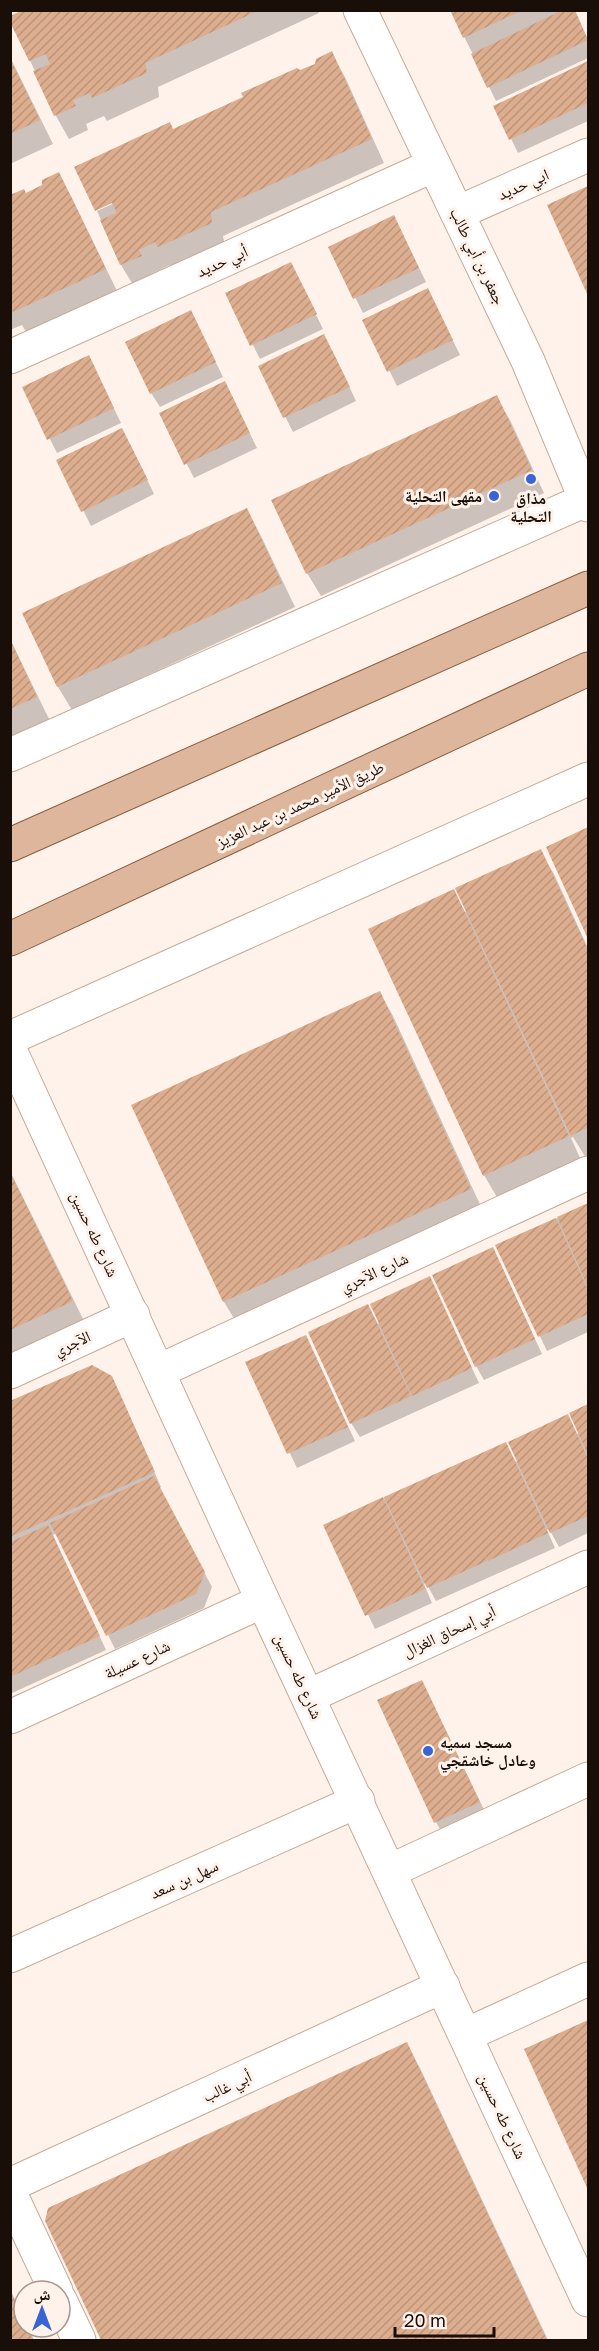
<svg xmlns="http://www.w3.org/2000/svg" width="599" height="2351" font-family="'Golos Text','Noto Naskh Arabic',sans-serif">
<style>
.shadow{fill:#0003}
.building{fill:url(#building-hatch)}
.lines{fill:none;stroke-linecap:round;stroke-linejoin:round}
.minor-casing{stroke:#c7aa97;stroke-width:35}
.major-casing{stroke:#8b5c3d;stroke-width:35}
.minor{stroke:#fff;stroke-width:33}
.major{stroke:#deb69c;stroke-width:33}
.poi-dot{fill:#3765d5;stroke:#fff2ea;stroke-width:2}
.labels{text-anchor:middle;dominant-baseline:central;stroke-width:6;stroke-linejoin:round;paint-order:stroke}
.street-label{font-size:16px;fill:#190f08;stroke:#fff2ea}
.poi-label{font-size:16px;font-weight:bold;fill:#190f08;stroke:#fff2ea;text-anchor:end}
</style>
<defs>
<pattern id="building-hatch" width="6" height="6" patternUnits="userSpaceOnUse" patternTransform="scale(1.5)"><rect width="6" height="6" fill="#dcad8e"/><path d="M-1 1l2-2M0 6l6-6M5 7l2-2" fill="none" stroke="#bc9479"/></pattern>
</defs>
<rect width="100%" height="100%" fill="#fff2ea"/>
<g class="shadow">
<polygon points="27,10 317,10 319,13 158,87 159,97 107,121 104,116 86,124 88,130 69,139 56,116 10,18"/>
<polygon points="451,10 574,10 588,40 588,58 496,101"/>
<polygon points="331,53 345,77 384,163 223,236 225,246 173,270 170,265 151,274 154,279 135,288 121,265 97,211 119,201 173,130 316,65"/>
<polygon points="10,57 53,144 10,164"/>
<polygon points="588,63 588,121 518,153 495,106"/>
<polygon points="59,174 72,198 118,293 28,335 22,325 10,330 10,196 26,195 44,186"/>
<polygon points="588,187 588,293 549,205"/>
<polygon points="401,231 426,282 363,313 330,247"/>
<polygon points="298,278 323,329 260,359 227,294"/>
<polygon points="435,304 460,355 397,386 364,320"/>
<polygon points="198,326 223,377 160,407 151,393"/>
<polygon points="332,350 356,401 293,432 260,367"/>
<polygon points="96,371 121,423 57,453 24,388"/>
<polygon points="232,397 257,448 194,478 161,414"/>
<polygon points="496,397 510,420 544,493 321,596 307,573"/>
<polygon points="130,444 154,494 91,526 58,460"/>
<polygon points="247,510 260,534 295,607 72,710 58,687 24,613"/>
<polygon points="10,639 50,721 10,739"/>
<polygon points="588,829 588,935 548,848"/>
<polygon points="540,851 554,874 588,948 588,1157 586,1158 573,1137 571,1138 581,1160 498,1199 484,1175 370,929 453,891 465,912"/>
<polygon points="380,993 393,1016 484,1213 238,1325 224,1302 133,1106"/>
<polygon points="10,1171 86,1325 10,1360"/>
<polygon points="588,1204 588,1332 547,1351 497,1246"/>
<polygon points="500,1263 542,1354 484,1380 476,1366"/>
<polygon points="429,1278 479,1383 360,1437 351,1423 368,1306 378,1324"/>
<polygon points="313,1351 355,1441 297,1468 247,1363"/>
<polygon points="119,1392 161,1487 159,1488 212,1587 204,1608 115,1649 57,1533 53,1535 106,1650 10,1694 10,1403"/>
<polygon points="588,1406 588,1533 559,1547 549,1529 547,1530 555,1548 436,1601 426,1583 424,1584 432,1603 375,1629 325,1525 505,1444 516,1462 567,1416 577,1434 579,1433 571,1414"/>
<polygon points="422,1682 490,1822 447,1842 436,1822 379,1700"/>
<polygon points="588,2022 588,2186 526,2050"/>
<polygon points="406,2044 420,2068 548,2340 102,2340 47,2221"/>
<polygon points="10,2289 24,2319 24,2327 28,2327 34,2340 10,2340"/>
</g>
<g class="building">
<polygon points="23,10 260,10 145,63 147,73 92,98 90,93 73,100 76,106 54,116 33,71 50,64 46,54 29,61 10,22 10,16"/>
<polygon points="450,10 523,10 463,38"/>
<polygon points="563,10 575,10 588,40 487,88 471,54"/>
<polygon points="332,51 372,139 211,212 212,223 158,247 155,242 139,250 142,256 120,265 100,220 117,213 112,203 95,211 74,167 170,122 173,129 243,97 241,93 297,68 300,70 315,64 316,59"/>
<polygon points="10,58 40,120 10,134"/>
<polygon points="588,61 588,103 509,140 493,106"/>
<polygon points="59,172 106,269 13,312 10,306 10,195 24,189 26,193 42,185 42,180"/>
<polygon points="588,186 588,296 547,205"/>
<polygon points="394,215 419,268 353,299 328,247"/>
<polygon points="291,262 317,314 250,346 225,293"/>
<polygon points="428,288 453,340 387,372 362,320"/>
<polygon points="191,310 216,362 150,394 125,342"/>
<polygon points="324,334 350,387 283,418 258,366"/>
<polygon points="89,355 114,408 47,440 22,387"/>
<polygon points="225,381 250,433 184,465 159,413"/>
<polygon points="497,395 532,470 306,574 271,500"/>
<polygon points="122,428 148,480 81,512 56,460"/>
<polygon points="247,508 282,583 57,687 22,613"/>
<polygon points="10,639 37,697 10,709"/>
<polygon points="588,827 588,939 546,847"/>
<polygon points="541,849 588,950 588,1127 571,1136 455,888"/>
<polygon points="454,889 569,1136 483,1176 368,929"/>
<polygon points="380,991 471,1189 223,1302 131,1105"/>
<polygon points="10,1172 73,1301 10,1330"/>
<polygon points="588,1203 588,1287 557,1217"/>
<polygon points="556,1218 588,1290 588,1314 538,1337 495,1245"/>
<polygon points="493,1247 535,1339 475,1367 432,1275"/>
<polygon points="430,1276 472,1368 412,1396 370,1304"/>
<polygon points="368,1304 411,1396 350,1424 308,1332"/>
<polygon points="306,1335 348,1427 287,1454 245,1362"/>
<polygon points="92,1365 112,1376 155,1472 10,1537 10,1401"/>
<polygon points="588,1404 588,1455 569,1413"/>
<polygon points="568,1414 588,1459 588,1516 550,1533 508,1442"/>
<polygon points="506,1442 548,1533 488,1561 484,1553 487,1561 427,1588 384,1497"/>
<polygon points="154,1476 205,1572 196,1594 106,1636 50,1523"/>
<polygon points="383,1497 425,1589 365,1616 323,1525"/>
<polygon points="48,1525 100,1636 10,1677 10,1542"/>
<polygon points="422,1680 480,1802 434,1823 377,1700"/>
<polygon points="588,2020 588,2190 524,2049"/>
<polygon points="407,2042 547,2340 101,2340 45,2221 48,2208"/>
<polygon points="10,2290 24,2320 24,2327 27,2327 33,2340 10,2340"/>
</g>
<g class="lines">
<g class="minor-casing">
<g id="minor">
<polyline points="360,10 528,361 588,505"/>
<polyline points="457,213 588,155"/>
<polyline points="10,357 434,165"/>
<polyline points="10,755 588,499"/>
<polyline points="10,1038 588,779"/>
<polyline points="10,1050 263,1601 588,2300"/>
<polyline points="159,1371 588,1173"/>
<polyline points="10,1372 133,1315"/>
<polyline points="309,1696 588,1567"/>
<polyline points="10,1717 263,1601"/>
<polyline points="390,1871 588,1779"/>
<polyline points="10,1956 358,1801"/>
<polyline points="466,2035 588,1979"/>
<polyline points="10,2185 443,1986"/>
<polyline points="10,2193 56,2291"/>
<polyline points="60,2300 79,2340"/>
</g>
</g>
<g class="major-casing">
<g id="major">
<polyline points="10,845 588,588"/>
<polyline points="10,939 588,669"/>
</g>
</g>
<use href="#minor" class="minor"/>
<use href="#major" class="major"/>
</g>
<g class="poi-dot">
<circle cx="531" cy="479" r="6"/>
<circle cx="494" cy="496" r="6"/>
<circle cx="428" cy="1751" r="6"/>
</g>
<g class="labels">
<g class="street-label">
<text transform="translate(523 184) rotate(-24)">ابي حديد</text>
<text transform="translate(478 256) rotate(64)">جعفر بن أبي طالب</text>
<text transform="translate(222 261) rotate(-24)">أبي حديد</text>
<text transform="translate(300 804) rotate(-25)">طريق الأمير محمد بن عبد العزيز</text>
<text transform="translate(95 1234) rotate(65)">شارع طه حسين</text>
<text transform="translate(374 1272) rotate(-25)">شارع الآجري</text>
<text transform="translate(72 1343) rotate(-25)">الآجري</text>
<text transform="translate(449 1631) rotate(-25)">أبي إسحاق الغزال</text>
<text transform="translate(137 1659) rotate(-25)">شارع عسيلة</text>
<text transform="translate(299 1676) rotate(65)">شارع طه حسين</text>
<text transform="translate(184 1879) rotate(-24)">سهل بن سعد</text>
<text transform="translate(227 2086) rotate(-25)">أبي غالب</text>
<text transform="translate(503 2116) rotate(65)">شارع طه حسين</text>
</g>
<g class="poi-label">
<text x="482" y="496">مقهى التحلية</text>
<text x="531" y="498" text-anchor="middle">مذاق<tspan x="531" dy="18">التحلية</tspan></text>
<text x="440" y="1742" text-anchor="start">مسجد سميه<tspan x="440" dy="18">وعادل خاشقجي</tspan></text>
</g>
</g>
<rect width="599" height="2351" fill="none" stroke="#190f08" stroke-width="24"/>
<g transform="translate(42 2309)"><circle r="28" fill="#fff2ea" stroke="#a39790" stroke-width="1.5"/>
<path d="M0-4.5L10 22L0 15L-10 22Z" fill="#3765d5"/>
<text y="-9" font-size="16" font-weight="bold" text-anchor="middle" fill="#190f08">ش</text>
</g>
<path d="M395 2327v9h99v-9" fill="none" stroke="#190f08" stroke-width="3"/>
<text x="404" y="2327" font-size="18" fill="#190f08" stroke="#fff2ea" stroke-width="4.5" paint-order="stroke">20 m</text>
</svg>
